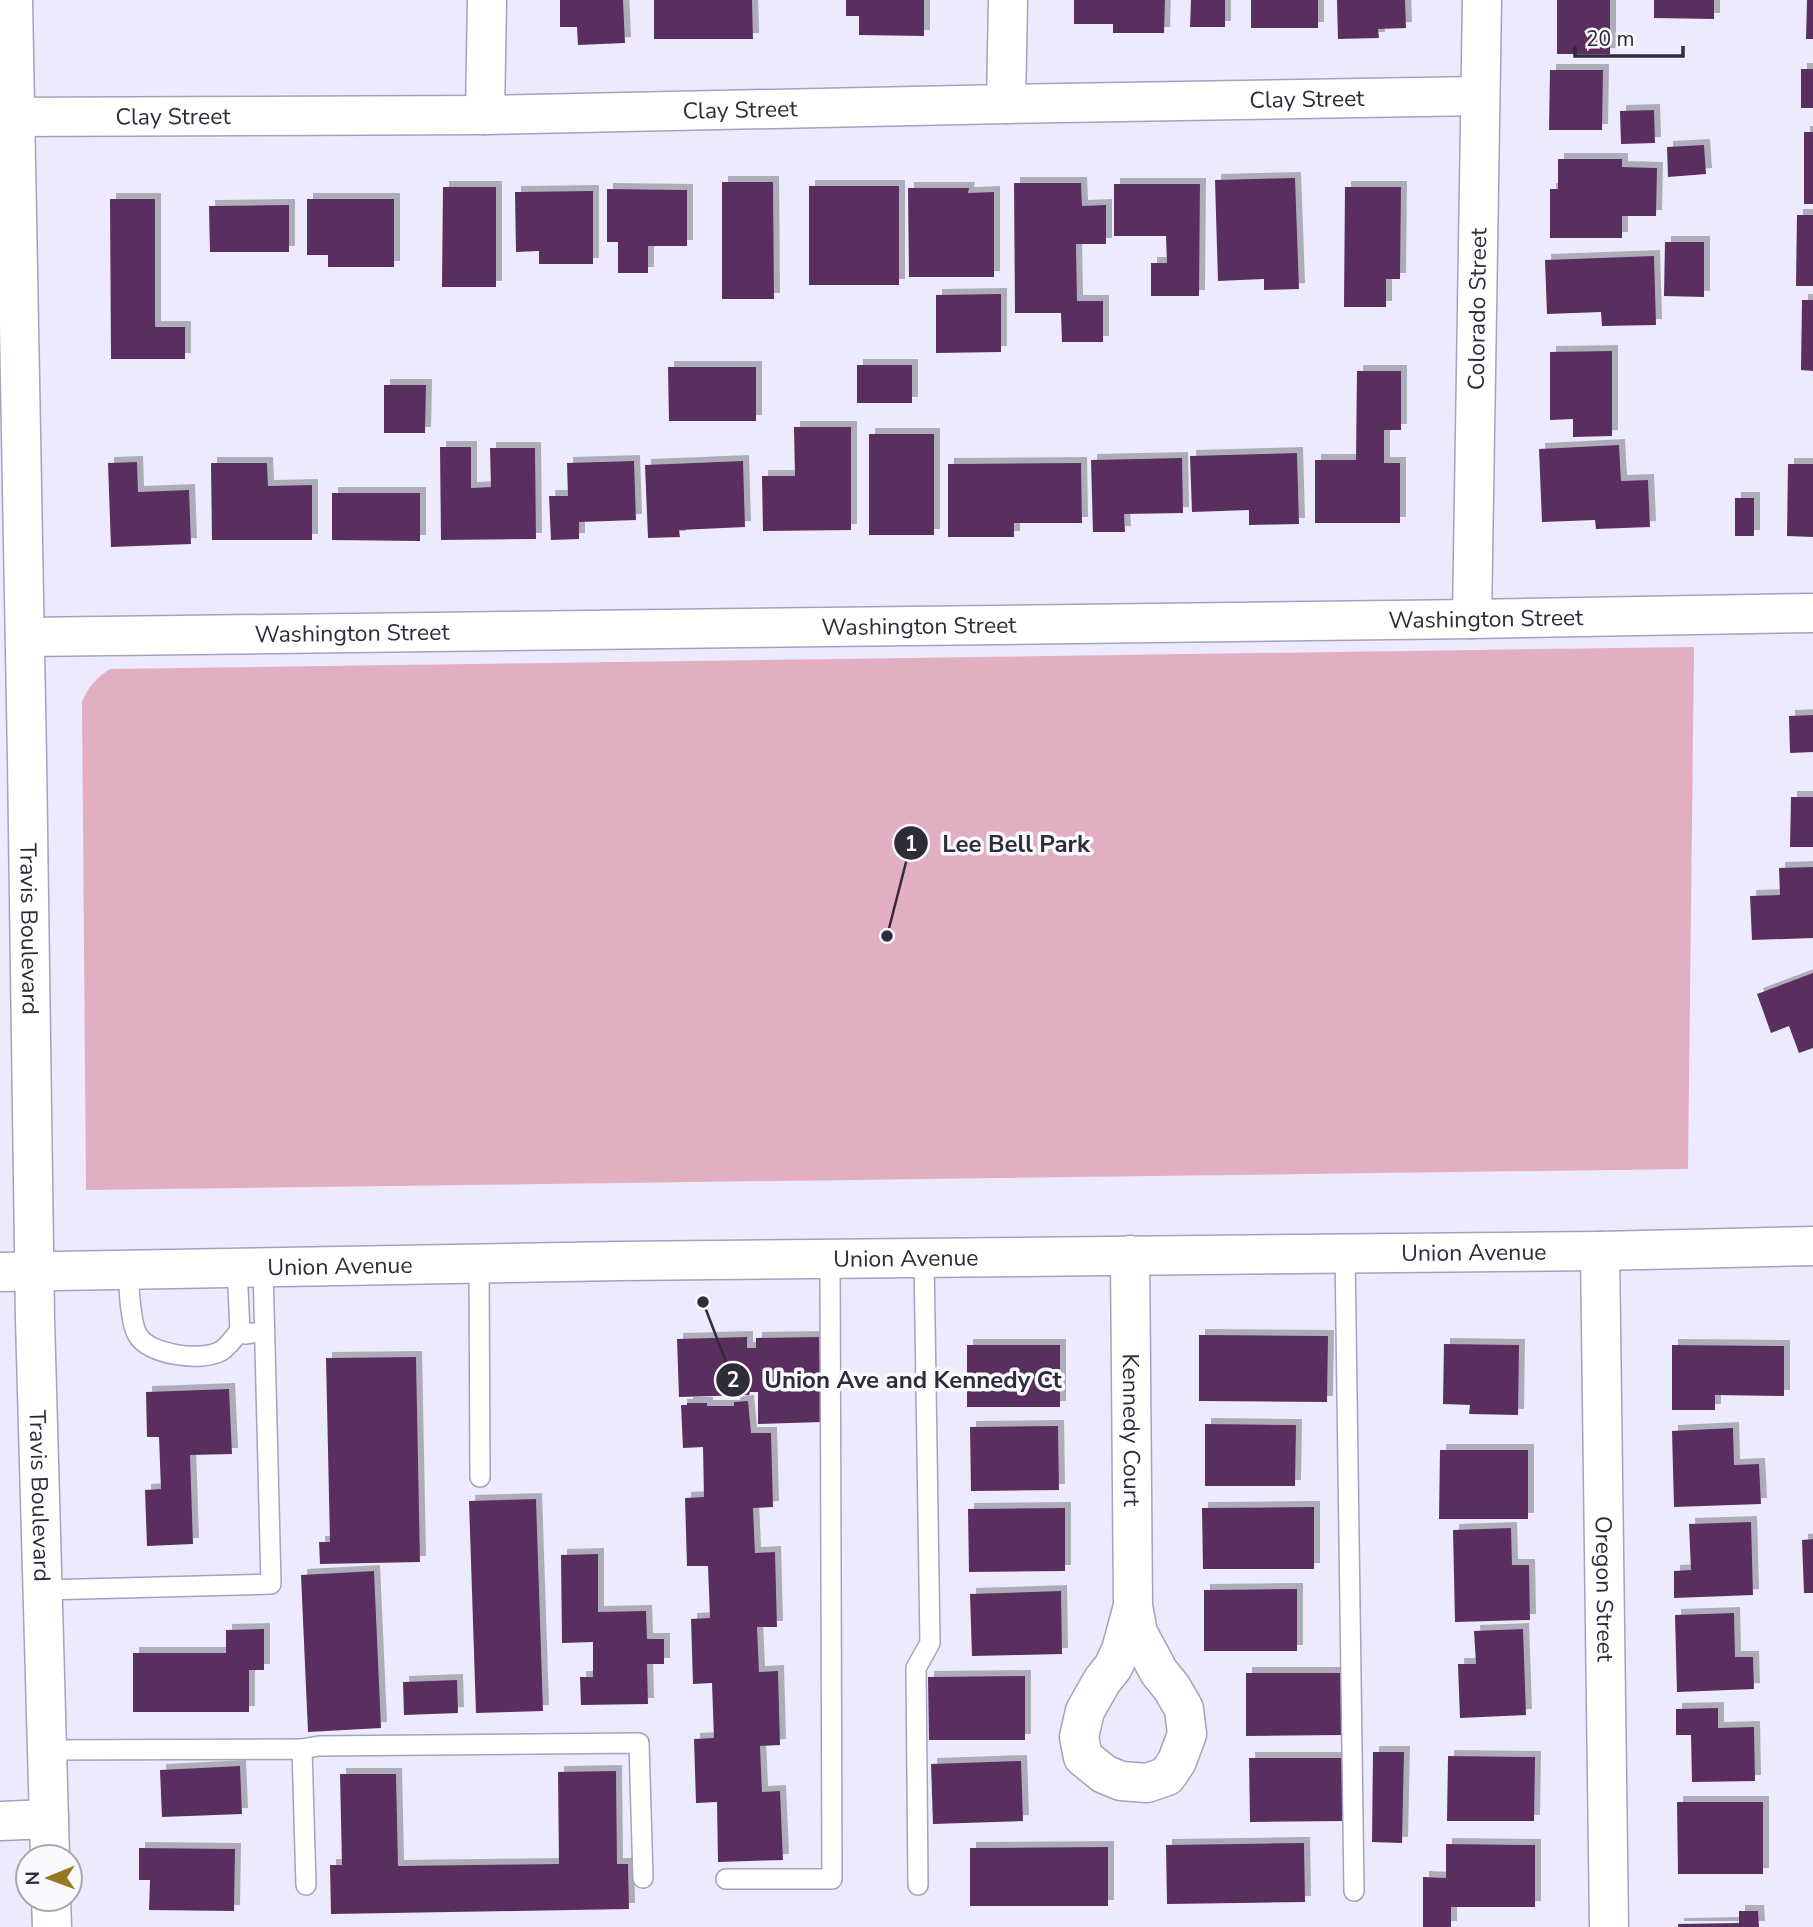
<svg xmlns="http://www.w3.org/2000/svg" width="1813" height="1927" font-family="'Nunito Sans',sans-serif">
<style>
.green{fill:#e2aec1}
.building{fill:#5a2f5e;filter:url(#shadow)}
.lines{fill:none;stroke-linecap:round;stroke-linejoin:round}
.lane-casing{stroke:#a5a1be;stroke-width:22}
.street-casing{stroke:#a5a1be;stroke-width:41}
.secondary-casing{stroke:#a5a1be;stroke-width:41}
.lane{stroke:#fff;stroke-width:19}
.street{stroke:#fff;stroke-width:38}
.secondary{stroke:#fff;stroke-width:38}
.labels{text-anchor:middle;dominant-baseline:central;stroke-width:7;stroke-linejoin:round;paint-order:stroke}
.street-label{font-size:23px;fill:#2e2c38;stroke:#f9f9ff}
.leader{fill:none;stroke:#2e2c38;stroke-width:2.5}
.callout-dot{fill:#2e2c38;stroke:#f9f9ff;stroke-width:2.5}
.mark-label{font-size:21px;text-anchor:middle;font-weight:bold;fill:#fff}
.callout-label{font-size:24px;text-anchor:middle;font-weight:bold;fill:#2e2c38;stroke:#f9f9ff;stroke-width:7;stroke-linejoin:round;paint-order:stroke}
</style>
<defs>
<filter id="shadow"><feDropShadow dx="6" dy="-6" stdDeviation="0" flood-color="#0004"/></filter>
</defs>
<rect width="100%" height="100%" fill="#eceafc"/>
<path class="green" d="M1694,647L1688,1169L86,1190L82,702C88,687 96,678 110,669Z"/>
<g class="building">
<polygon points="560,0 623,0 625,43 578,45 577,27 560,27"/>
<polygon points="654,0 752,0 753,39 654,39"/>
<polygon points="846,0 924,0 924,36 859,35 859,16 846,16"/>
<polygon points="1074,0 1165,0 1164,33 1113,33 1113,24 1074,24"/>
<polygon points="1191,0 1225,0 1225,27 1190,27"/>
<rect x="1251" y="0" width="67" height="28"/>
<polygon points="1337,0 1405,0 1406,28 1378,29 1379,38 1338,39"/>
<rect x="1557" y="0" width="53" height="54"/>
<polygon points="1654,0 1714,0 1714,19 1654,18"/>
<polygon points="1807,0 1813,0 1813,39 1806,39"/>
<rect x="1801" y="69" width="12" height="39"/>
<polygon points="1550,70 1603,70 1602,130 1549,130"/>
<polygon points="1654,110 1655,143 1621,144 1620,111"/>
<rect x="1804" y="132" width="9" height="72"/>
<polygon points="1704,145 1706,174 1668,177 1667,147"/>
<polygon points="1558,159 1622,159 1622,167 1657,168 1656,216 1622,216 1622,238 1550,238 1550,189 1558,189"/>
<polygon points="1295,178 1299,289 1264,290 1264,279 1218,281 1215,180"/>
<polygon points="722,182 773,182 774,299 722,299"/>
<polygon points="1014,183 1081,183 1082,206 1106,205 1106,244 1076,244 1077,301 1103,301 1103,342 1062,342 1061,313 1015,313"/>
<polygon points="1114,184 1200,184 1199,296 1151,296 1151,263 1167,263 1166,236 1114,236"/>
<rect x="809" y="186" width="90" height="99"/>
<polygon points="443,187 496,187 496,287 442,287"/>
<polygon points="1345,187 1401,187 1400,279 1386,279 1386,307 1344,307"/>
<polygon points="908,188 969,188 968,193 994,192 994,277 909,277"/>
<polygon points="607,189 687,190 687,246 648,246 648,273 618,273 618,242 607,242"/>
<polygon points="593,191 593,264 539,264 539,251 516,252 515,192"/>
<polygon points="110,199 155,199 155,327 185,327 185,359 111,359"/>
<polygon points="307,199 394,199 394,267 328,267 328,255 307,255"/>
<polygon points="289,205 289,252 210,252 209,206"/>
<polygon points="1797,215 1813,215 1813,286 1796,286"/>
<polygon points="1665,242 1704,242 1704,297 1664,296"/>
<polygon points="1654,256 1656,325 1602,326 1601,312 1547,314 1545,260"/>
<polygon points="1001,294 1001,352 936,353 936,295"/>
<polygon points="1802,300 1813,300 1813,371 1801,370"/>
<polygon points="1612,351 1612,436 1573,437 1573,419 1550,420 1550,352"/>
<rect x="857" y="365" width="55" height="38"/>
<polygon points="668,367 756,367 756,421 669,421"/>
<polygon points="1357,371 1401,371 1401,430 1384,430 1384,463 1400,463 1400,523 1315,523 1315,460 1356,460"/>
<polygon points="384,385 426,385 425,433 384,433"/>
<polygon points="794,427 851,427 851,530 763,531 762,476 795,476"/>
<rect x="869" y="434" width="65" height="101"/>
<polygon points="1619,445 1621,481 1648,480 1650,527 1596,529 1595,520 1542,522 1539,449"/>
<polygon points="440,447 471,447 471,488 491,487 490,448 535,448 536,539 441,540"/>
<polygon points="1297,453 1299,524 1249,525 1249,510 1192,512 1190,456"/>
<polygon points="1182,458 1183,513 1124,514 1125,532 1093,532 1091,460"/>
<polygon points="634,461 636,520 579,522 579,539 551,540 549,496 568,496 567,463"/>
<polygon points="743,461 745,527 679,530 680,537 648,538 645,465"/>
<polygon points="137,462 138,492 189,490 191,544 111,547 108,463"/>
<polygon points="211,463 267,463 268,486 312,485 312,540 212,540"/>
<polygon points="1081,463 1082,523 1014,523 1014,537 948,537 948,464"/>
<polygon points="1788,464 1813,464 1813,537 1787,536"/>
<polygon points="332,493 420,493 420,541 332,540"/>
<rect x="1735" y="498" width="19" height="38"/>
<polygon points="1813,715 1813,752 1790,753 1789,716"/>
<polygon points="1791,797 1813,797 1813,847 1790,847"/>
<polygon points="1813,867 1813,938 1752,940 1750,896 1780,895 1779,868"/>
<polygon points="1813,973 1813,1048 1799,1053 1789,1026 1771,1033 1757,994"/>
<polygon points="1199,1335 1328,1336 1327,1402 1199,1401"/>
<polygon points="747,1337 747,1348 756,1348 756,1338 819,1337 822,1422 758,1424 758,1392 750,1392 749,1395 679,1397 677,1339"/>
<polygon points="1444,1344 1519,1345 1518,1415 1469,1414 1470,1405 1443,1404"/>
<rect x="967" y="1345" width="93" height="62"/>
<polygon points="1672,1345 1784,1346 1784,1396 1715,1395 1715,1410 1672,1410"/>
<polygon points="416,1357 420,1562 320,1564 319,1542 330,1542 326,1358"/>
<polygon points="229,1389 232,1454 190,1455 193,1544 147,1546 145,1490 161,1489 159,1437 147,1437 146,1392"/>
<polygon points="748,1401 751,1433 771,1433 773,1507 753,1508 755,1553 775,1552 777,1627 757,1627 759,1672 778,1671 780,1745 760,1746 762,1792 780,1791 783,1860 718,1862 717,1802 696,1803 694,1739 714,1738 712,1683 693,1684 691,1619 710,1618 708,1566 687,1566 685,1498 704,1497 703,1447 683,1448 681,1405 687,1405 687,1403 707,1403 707,1406 734,1406 734,1402"/>
<polygon points="1205,1424 1296,1425 1295,1486 1205,1486"/>
<polygon points="1058,1426 1059,1490 971,1491 970,1427"/>
<polygon points="1733,1428 1734,1465 1759,1464 1761,1504 1674,1507 1672,1431"/>
<polygon points="1440,1450 1528,1450 1528,1519 1439,1519"/>
<polygon points="536,1499 543,1711 476,1713 469,1501"/>
<polygon points="1314,1507 1314,1569 1203,1569 1202,1508"/>
<polygon points="1065,1508 1065,1571 969,1572 968,1509"/>
<polygon points="1751,1522 1753,1595 1674,1598 1674,1571 1691,1570 1689,1524"/>
<polygon points="1511,1528 1512,1565 1529,1565 1530,1620 1455,1622 1453,1530"/>
<polygon points="1813,1539 1813,1593 1804,1593 1802,1540"/>
<polygon points="598,1554 598,1612 646,1611 647,1639 664,1639 664,1664 647,1664 648,1704 581,1705 580,1677 593,1677 593,1642 562,1643 561,1555"/>
<polygon points="374,1571 381,1728 308,1732 301,1575"/>
<polygon points="1297,1589 1297,1651 1204,1651 1204,1590"/>
<polygon points="1061,1591 1062,1654 972,1656 970,1594"/>
<polygon points="1734,1613 1735,1657 1753,1657 1754,1689 1677,1692 1675,1615"/>
<polygon points="264,1629 264,1670 249,1670 249,1712 133,1712 133,1653 226,1653 226,1630"/>
<polygon points="1523,1629 1526,1715 1460,1718 1458,1664 1476,1664 1474,1631"/>
<polygon points="1246,1673 1341,1673 1341,1735 1246,1736"/>
<polygon points="1025,1676 1025,1740 929,1740 928,1677"/>
<polygon points="457,1680 458,1713 404,1715 403,1682"/>
<polygon points="1718,1708 1718,1728 1754,1727 1755,1781 1692,1782 1691,1735 1676,1735 1676,1709"/>
<polygon points="1373,1752 1404,1752 1402,1843 1372,1842"/>
<polygon points="1448,1756 1535,1757 1534,1821 1447,1821"/>
<polygon points="1249,1758 1342,1758 1342,1821 1250,1822"/>
<polygon points="1021,1761 1023,1821 933,1824 931,1764"/>
<polygon points="240,1766 242,1814 162,1817 160,1770"/>
<polygon points="616,1771 617,1864 628,1864 629,1909 331,1914 330,1865 342,1865 340,1774 396,1774 398,1866 559,1864 558,1772"/>
<polygon points="1677,1802 1763,1802 1763,1874 1678,1874"/>
<polygon points="1304,1843 1305,1902 1167,1904 1166,1845"/>
<polygon points="1446,1844 1535,1845 1535,1907 1451,1907 1451,1927 1423,1927 1423,1877 1446,1878"/>
<polygon points="1108,1847 1108,1906 970,1906 970,1848"/>
<polygon points="139,1848 235,1849 234,1911 149,1910 150,1880 139,1880"/>
<polygon points="1739,1911 1758,1911 1759,1927 1678,1927 1678,1924 1739,1923"/>
</g>
<g class="lines">
<g class="lane-casing">
<g id="lane">
<polyline points="1345,1253 1354,1891"/>
<polyline points="479,1263 480,1477"/>
<polyline points="237,1267 240,1331 245,1334 252,1333"/>
<path d="M128,1270C129,1286 130,1321 137,1334C147,1355 202,1362 221,1351C228,1347 234,1337 240,1331"/>
<polyline points="43,1590 271,1584 263,1267"/>
<polyline points="302,1749 319,1746 639,1743 643,1878"/>
<polyline points="47,1750 302,1749 306,1885"/>
<polyline points="726,1879 832,1879 830,1258"/>
<polyline points="918,1885 916,1668 930,1643 924,1257"/>
</g>
</g>
<g class="street-casing">
<g id="street">
<polyline points="1006,104 1008,0"/>
<polyline points="485,115 487,0"/>
<path id="s1" d="M0,117L485,115L1006,104L1480,96"/>
<path id="s2" d="M1472,619L1482,0"/>
<path id="s3" d="M25,637L1472,619L1813,613"/>
<path id="s4" d="M1600,1251L1609,1927"/>
<path id="s5" d="M1130,1255L1133,1606L1121,1650L1113,1667L1102,1681L1085,1711L1079,1737L1083,1757L1104,1774L1121,1781L1147,1783L1167,1776L1177,1761L1187,1734L1184,1709L1172,1688L1159,1672L1138,1633L1133,1606"/>
<path id="s6" d="M0,1272L621,1261L1600,1251L1813,1246"/>
<polyline points="0,1821 49,1819"/>
</g>
</g>
<g class="secondary-casing">
<g id="secondary">
<path id="s7" d="M13,0L27,759L35,1319L50,1857"/>
<polyline points="51,1899 52,1927"/>
</g>
</g>
<use href="#lane" class="lane"/>
<use href="#street" class="street"/>
<use href="#secondary" class="secondary"/>
</g>
<g class="labels">
<g class="street-label">
<text stroke="none"><textPath href="#s1" startOffset="1307">Clay Street</textPath></text>
<text stroke="none"><textPath href="#s1" startOffset="740">Clay Street</textPath></text>
<text stroke="none"><textPath href="#s1" startOffset="173">Clay Street</textPath></text>
<text stroke="none"><textPath href="#s2" startOffset="310">Colorado Street</textPath></text>
<text stroke="none"><textPath href="#s3" startOffset="1461">Washington Street</textPath></text>
<text stroke="none"><textPath href="#s3" startOffset="894">Washington Street</textPath></text>
<text stroke="none"><textPath href="#s3" startOffset="327">Washington Street</textPath></text>
<text stroke="none"><textPath href="#s7" startOffset="929">Travis Boulevard</textPath></text>
<text stroke="none"><textPath href="#s6" startOffset="1474">Union Avenue</textPath></text>
<text stroke="none"><textPath href="#s6" startOffset="906">Union Avenue</textPath></text>
<text stroke="none"><textPath href="#s6" startOffset="340">Union Avenue</textPath></text>
<text stroke="none"><textPath href="#s5" startOffset="175">Kennedy Court</textPath></text>
<text stroke="none"><textPath href="#s7" startOffset="1496">Travis Boulevard</textPath></text>
<text stroke="none"><textPath href="#s4" startOffset="338">Oregon Street</textPath></text>
</g>
</g>
<path class="leader" d="M887 936L911 843M703 1302L733 1380"/>
<g class="callout-dot">
<circle cx="887" cy="936" r="7"/>
<circle cx="703" cy="1302" r="7"/>
<circle cx="911" cy="843" r="18"/>
<circle cx="733" cy="1380" r="18"/>
</g>
<g class="mark-label">
<text x="911" y="851">1</text>
<text x="733" y="1387">2</text>
</g>
<g class="callout-label">
<text x="1016" y="852">Lee Bell Park</text>
<text x="913" y="1388">Union Ave and Kennedy Ct</text>
</g>
<g transform="translate(49 1878) rotate(269)"><circle r="33" fill="#f9f9ff" stroke="#a8a7af" stroke-width="2"/>
<path d="M0-5L12 26L0 18L-12 26Z" fill="#95781f"/>
<text y="-10" font-size="19" font-weight="bold" text-anchor="middle" fill="#2e2c38">N</text>
</g>
<path d="M1575 46v10h108v-10" fill="none" stroke="#2e2c38" stroke-width="3.5"/>
<text x="1586" y="46" font-size="21" fill="#2e2c38" stroke="#f9f9ff" stroke-width="5" paint-order="stroke">20 m</text>
</svg>
